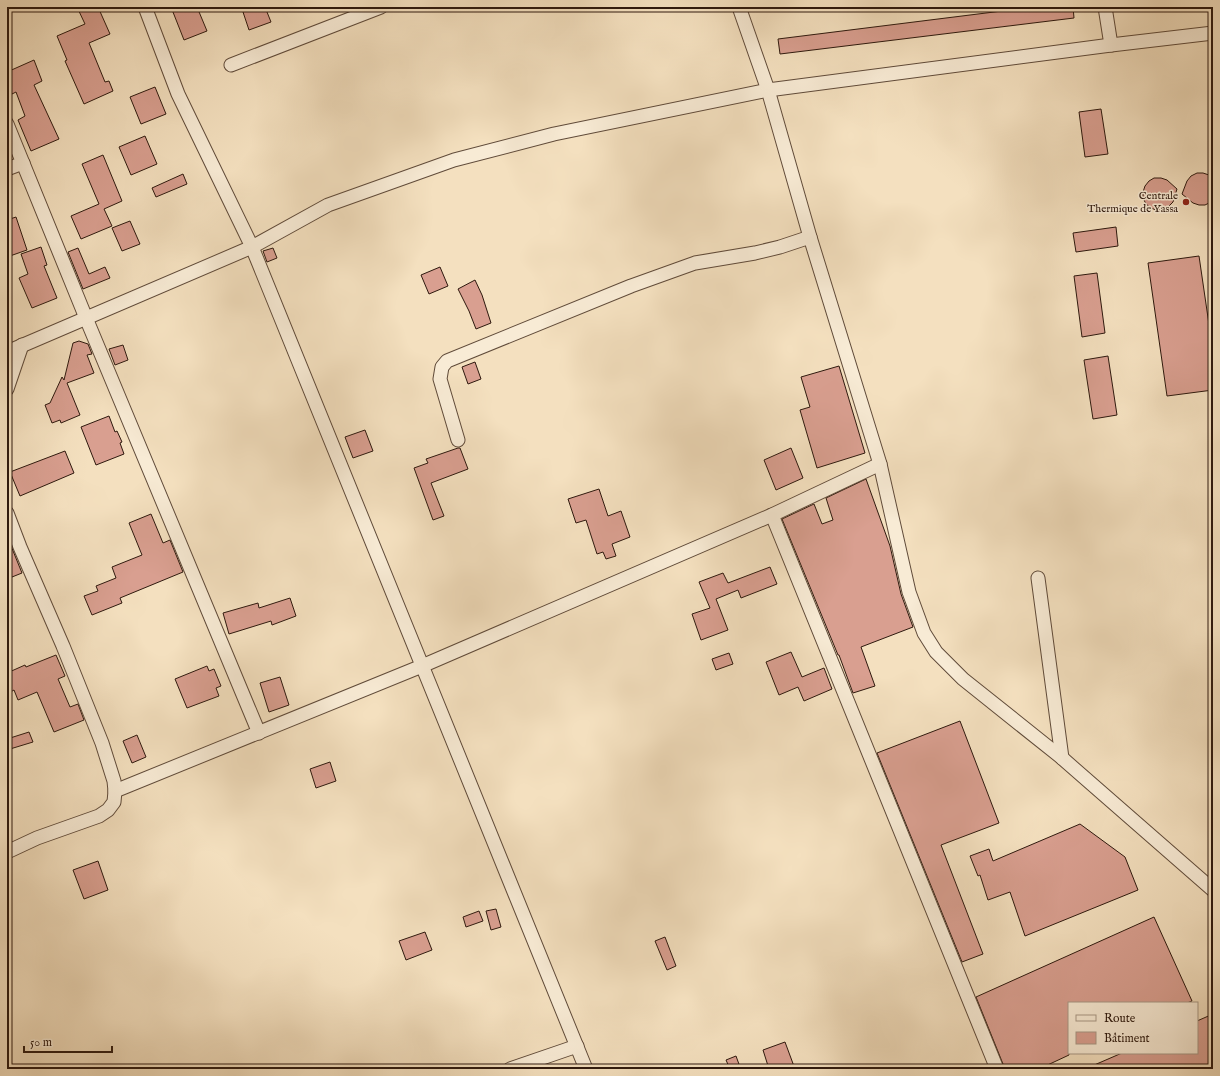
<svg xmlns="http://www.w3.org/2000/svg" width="1220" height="1076" font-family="'IM FELL English',serif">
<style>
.building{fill:#d99f90;stroke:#2e190e}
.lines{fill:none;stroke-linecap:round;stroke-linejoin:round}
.minor-casing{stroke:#604b3a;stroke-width:15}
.minor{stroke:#f8ebd5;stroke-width:13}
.poi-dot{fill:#8f2418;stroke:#f8ebd5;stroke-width:1.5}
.labels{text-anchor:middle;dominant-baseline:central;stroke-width:3;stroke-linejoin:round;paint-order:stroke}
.poi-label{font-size:11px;fill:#2e190e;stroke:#f8ebd5;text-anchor:end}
</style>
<rect width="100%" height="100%" fill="#f4e0bf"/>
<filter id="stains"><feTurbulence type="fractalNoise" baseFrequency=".005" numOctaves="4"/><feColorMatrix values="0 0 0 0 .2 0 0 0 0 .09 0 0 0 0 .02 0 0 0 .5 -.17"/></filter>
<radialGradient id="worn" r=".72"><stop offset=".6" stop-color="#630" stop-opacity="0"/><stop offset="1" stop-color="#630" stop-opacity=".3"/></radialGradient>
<g class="building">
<polygon points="77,7 98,7 110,34 89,43 105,82 109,81 113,91 84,104 65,61 67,60 57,36 85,24"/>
<polygon points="171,7 197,7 207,31 184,40"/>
<polygon points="256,7 265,7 271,22 249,30 243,12"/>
<polygon points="1034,7 1073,7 1074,18 780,54 778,39"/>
<polygon points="34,60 42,81 34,85 59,139 31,151 18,120 25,116 16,92 12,94 7,83 7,72"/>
<polygon points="155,87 166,114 141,124 130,97"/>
<polygon points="1101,109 1108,154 1085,157 1079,112"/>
<polygon points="145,136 157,164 131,175 119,147"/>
<polygon points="103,155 122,201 104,209 112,226 81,239 71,216 99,204 82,164"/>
<polygon points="1197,173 1203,173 1209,175 1213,179 1213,199 1211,202 1205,205 1199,205 1193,203 1182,194 1187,181 1191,176"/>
<polygon points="183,174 187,184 156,197 152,188"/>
<polygon points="1154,178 1161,178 1167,180 1177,189 1173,202 1168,207 1163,210 1156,210 1151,208 1146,204 1143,198 1143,192 1145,186 1149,181"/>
<polygon points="16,217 27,250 7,257 7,220"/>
<polygon points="130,221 140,244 122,251 112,228"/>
<polygon points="1116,227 1118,246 1076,252 1073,233"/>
<polygon points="41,247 47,265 44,266 57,298 32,308 19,278 28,274 21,254"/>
<polygon points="78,248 89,274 105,267 110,278 83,289 68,252"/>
<polygon points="273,248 277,258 267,262 263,251"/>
<polygon points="1199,256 1213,352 1213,390 1167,396 1148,263"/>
<polygon points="440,267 448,286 429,294 421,275"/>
<polygon points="1097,273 1105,333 1082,337 1074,276"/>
<polygon points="475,280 482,295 491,323 476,329 469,311 458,289"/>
<polygon points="79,341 88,344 92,354 87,355 94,373 67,383 80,415 61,423 60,420 52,423 45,405 50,403 62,377 64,380 73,343"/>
<polygon points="123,345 128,360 115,365 109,349"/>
<polygon points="1108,356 1117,415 1093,419 1084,360"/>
<polygon points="475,362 481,379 468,384 462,367"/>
<polygon points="839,366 865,453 817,468 800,410 810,407 801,377"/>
<polygon points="109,416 115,432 117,431 122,442 120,443 124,454 96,465 81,427"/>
<polygon points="365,430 373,451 353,458 345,437"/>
<polygon points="458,448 460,448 468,469 431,483 444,516 433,520 414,468 428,463 426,459"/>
<polygon points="791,448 803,478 776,490 764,460"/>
<polygon points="65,451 74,473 20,496 10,472"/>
<polygon points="866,479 890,546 901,594 913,627 861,647 875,686 853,693 839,655 838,655 782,519 814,504 822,524 833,520 826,498"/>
<polygon points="599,489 608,516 621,511 630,537 612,544 616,556 606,559 603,552 597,554 586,520 576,523 568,499"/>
<polygon points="151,514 163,543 170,540 183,572 120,598 122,603 92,615 84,596 98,591 96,586 116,578 112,567 142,555 129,523"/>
<polygon points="9,541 22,573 7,579 7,542"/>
<polygon points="770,567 777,584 741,598 738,590 716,599 728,630 701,640 692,614 710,608 699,582 723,573 728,583"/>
<polygon points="290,598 296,616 272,625 271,621 229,634 223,613 258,603 259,608"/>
<polygon points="791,652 802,677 824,668 832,689 804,701 798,687 779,695 766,662"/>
<polygon points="729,653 733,664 716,670 712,659"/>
<polygon points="56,655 65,676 58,679 70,707 78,704 84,720 54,732 37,692 18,700 14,690 7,694 7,673 25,665 26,667"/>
<polygon points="207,666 209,671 214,669 221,686 216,688 219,696 187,708 175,679"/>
<polygon points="280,677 289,705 269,712 260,683"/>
<polygon points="960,721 999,823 941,845 983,954 962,962 877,753"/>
<polygon points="29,732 33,742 10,749 7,739"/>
<polygon points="137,735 146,757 132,763 123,741"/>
<polygon points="330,762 336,781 316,788 310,769"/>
<polygon points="1080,824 1125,857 1138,890 1025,936 1010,892 988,900 980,875 978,876 970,856 989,849 993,861"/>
<polygon points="98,861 108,890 84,899 73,870"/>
<polygon points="496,909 501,927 491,930 486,911"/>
<polygon points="479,911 483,921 466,927 463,917"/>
<polygon points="1154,917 1192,1001 1187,1003 1069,1003 1069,1055 1039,1069 1005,1069 976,997"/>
<polygon points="425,932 432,950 406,960 399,941"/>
<polygon points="665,937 676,966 667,970 655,941"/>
<polygon points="1213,1014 1213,1069 1085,1069 1122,1053 1197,1053 1197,1021"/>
<polygon points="785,1042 795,1069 769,1069 763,1050"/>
<polygon points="736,1056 740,1067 734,1069 730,1069 726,1060"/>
</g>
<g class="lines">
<g class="minor-casing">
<g id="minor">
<polyline points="145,7 178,94 252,247 586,1069"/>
<polyline points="739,7 768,90 810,237 880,464 909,592 924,633 936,652 963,679 1062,758 1213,890"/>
<polyline points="1105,7 1111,45"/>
<polyline points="231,65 381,7"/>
<polyline points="7,124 86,318 259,733"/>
<polyline points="7,169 23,163"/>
<polyline points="7,352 252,247 328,205 454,160 554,134 768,90 1111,45 1213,33"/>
<polyline points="7,389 22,345"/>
<polyline points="458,440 440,379 442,367 447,361 631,286 695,263 755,253 780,247 810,237"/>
<polyline points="7,513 20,547 63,646 102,743 114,781 115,791 114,802 108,810 99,816 37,838 7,852"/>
<polyline points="772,515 997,1069"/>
<polyline points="1038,578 1062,758"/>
<polyline points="115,791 422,666 772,515 880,464"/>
<polyline points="510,1069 577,1046"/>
</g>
</g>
<use href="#minor" class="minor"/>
</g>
<circle class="poi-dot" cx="1186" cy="202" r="4"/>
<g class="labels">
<g class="poi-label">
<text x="1178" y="196">Centrale<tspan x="1178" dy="13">Thermique de Yassa</tspan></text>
</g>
</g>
<rect width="1220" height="1076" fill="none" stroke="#f4e0bf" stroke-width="24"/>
<rect x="8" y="8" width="1204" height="1060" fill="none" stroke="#2e190e" stroke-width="2"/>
<rect x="12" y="12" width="1196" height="1052" fill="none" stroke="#2e190e"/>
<rect x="1068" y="1002" width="130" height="52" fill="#f8ebd5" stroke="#a79785"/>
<rect x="1076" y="1015" width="20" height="6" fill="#f8ebd5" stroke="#a79785"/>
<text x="1104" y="1022" font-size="12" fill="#2e190e">Route</text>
<rect x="1076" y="1032" width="20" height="12" fill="#d99f90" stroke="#a79785"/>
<text x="1104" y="1042" font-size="12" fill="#2e190e">Bâtiment</text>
<path d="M24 1046v6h88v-6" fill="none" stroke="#2e190e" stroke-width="2"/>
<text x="30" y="1046" font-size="12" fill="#2e190e" stroke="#f8ebd5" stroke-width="3" paint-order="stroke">50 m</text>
<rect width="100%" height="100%" filter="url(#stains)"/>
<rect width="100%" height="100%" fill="url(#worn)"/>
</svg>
